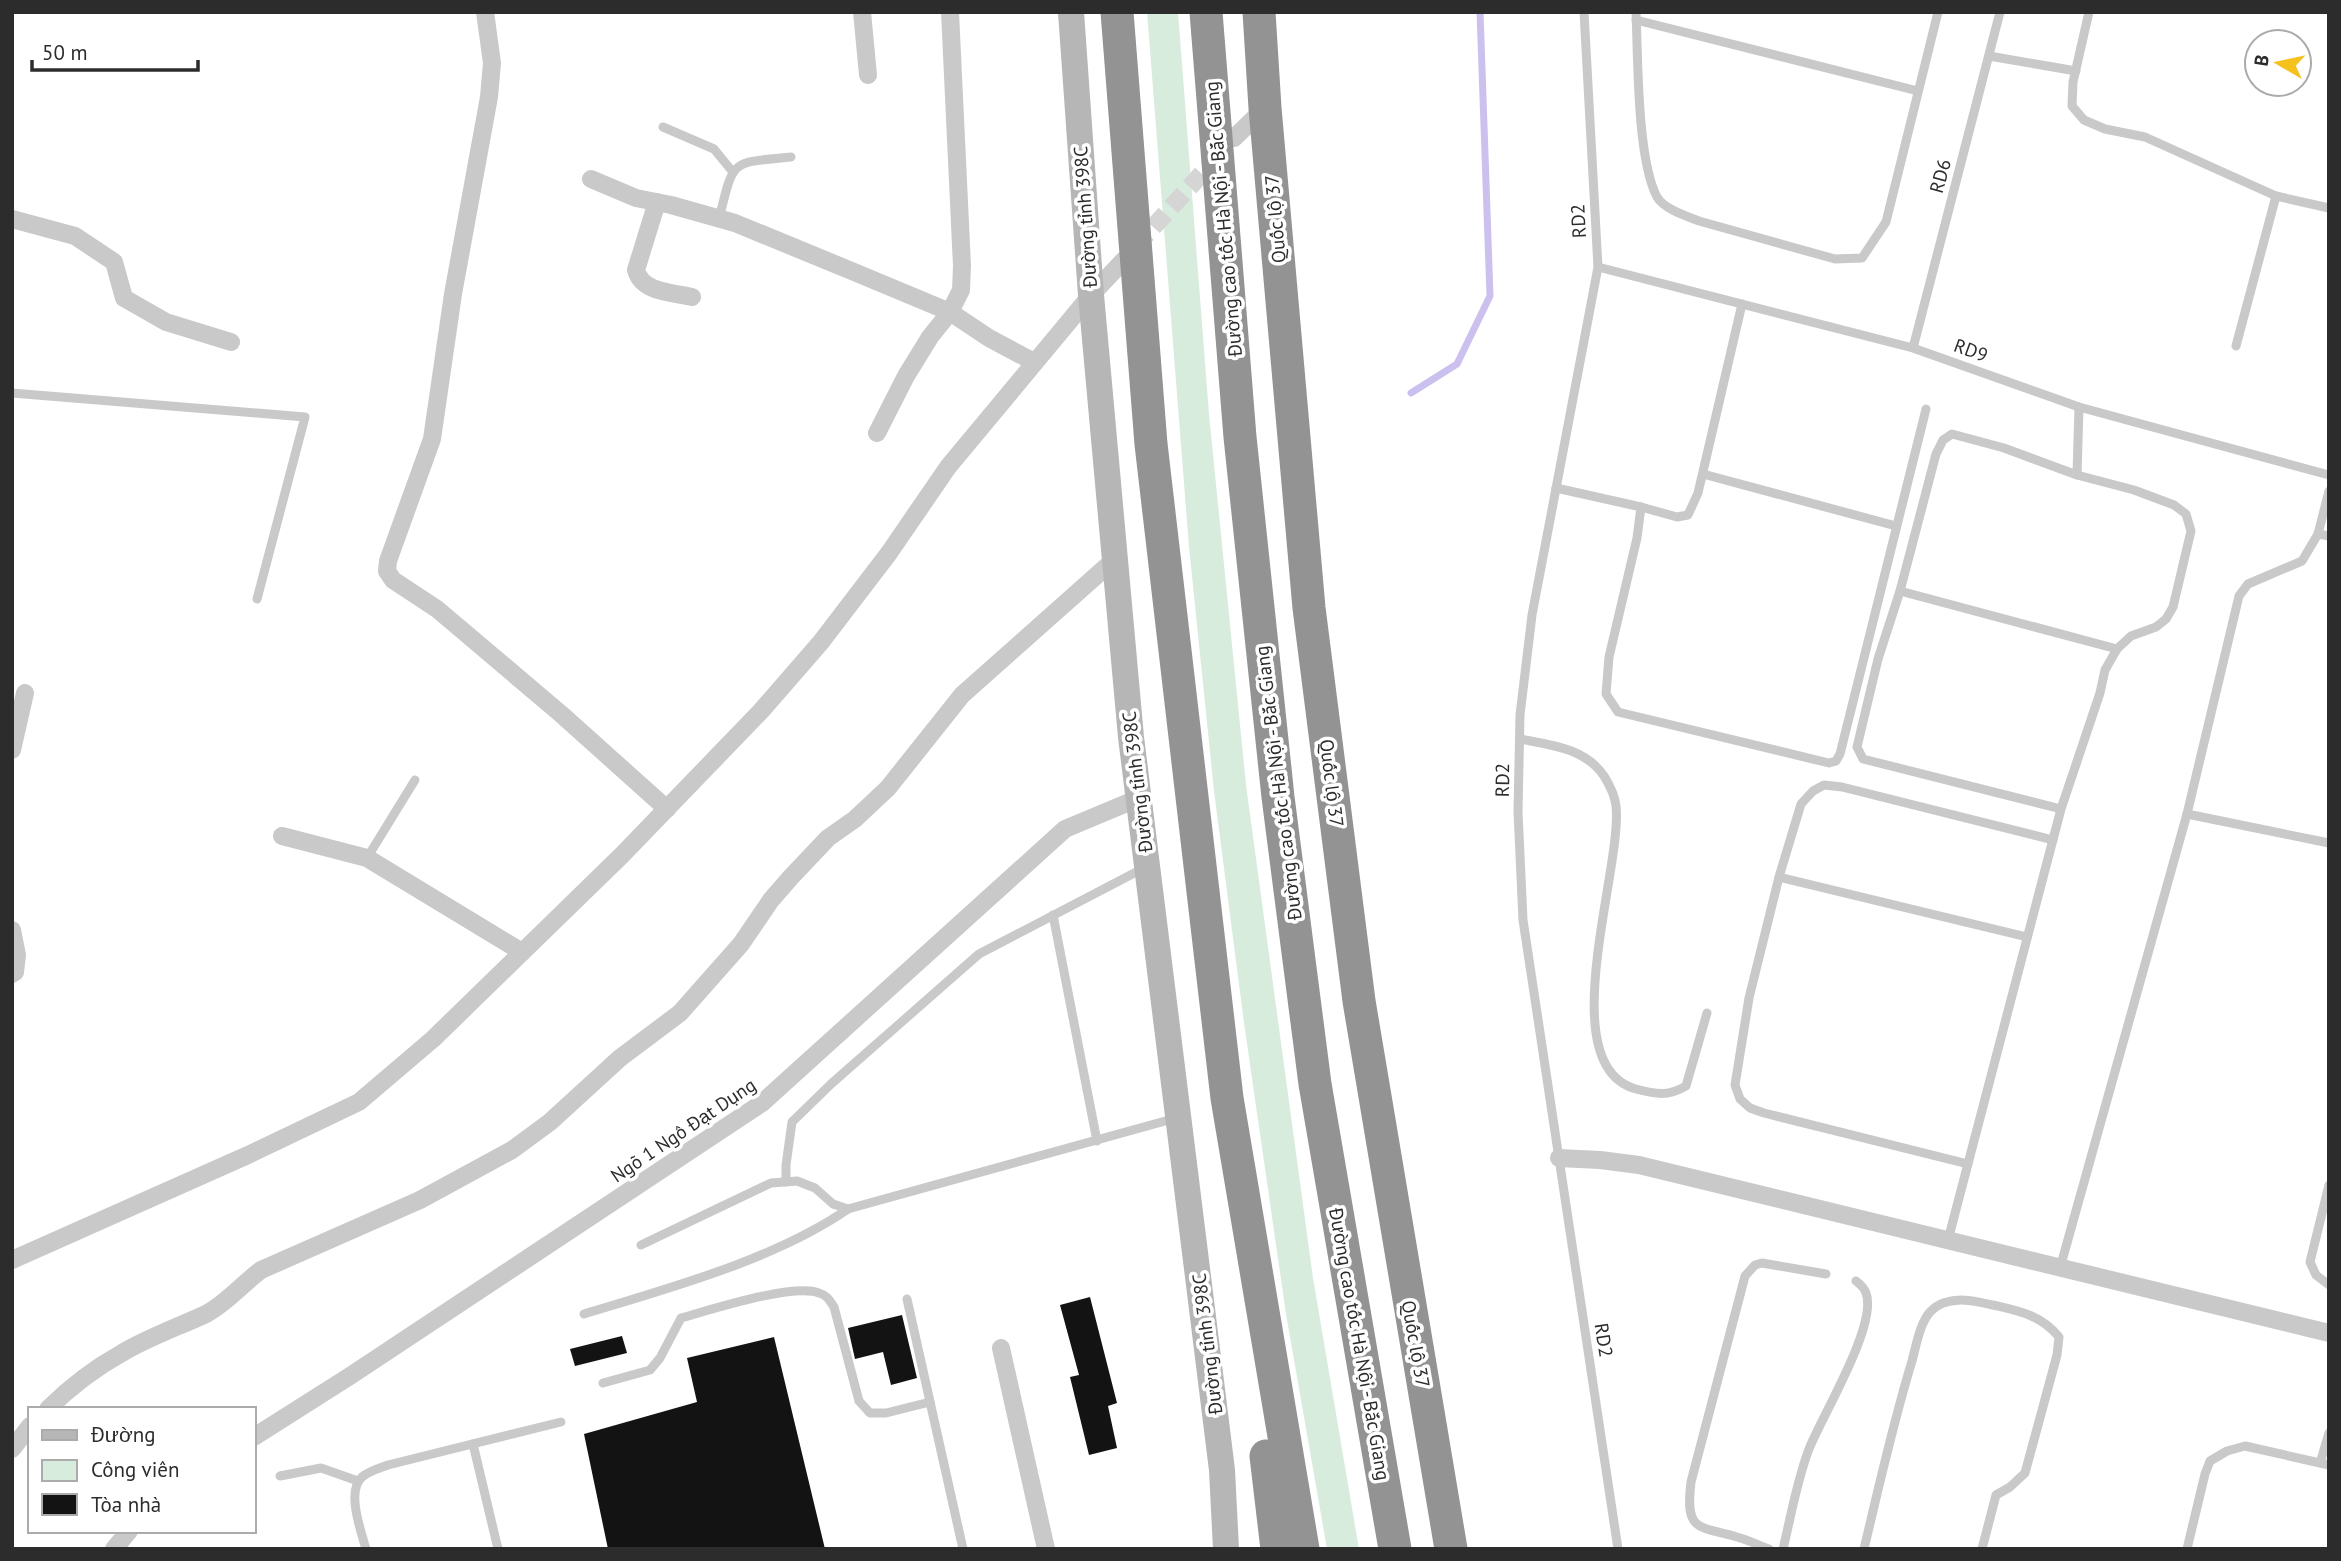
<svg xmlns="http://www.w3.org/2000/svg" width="2341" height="1561" font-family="'PT Sans',sans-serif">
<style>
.green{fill:#d8ecde}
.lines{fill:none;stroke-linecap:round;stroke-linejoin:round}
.stream{stroke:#ccc1ee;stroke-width:7}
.building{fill:#131313}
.street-tunnel{stroke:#d5d5d5;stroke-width:18;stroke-dasharray:18 9;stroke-linecap:butt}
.lane{stroke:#c9c9c9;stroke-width:9}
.street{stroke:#c9c9c9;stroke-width:18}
.secondary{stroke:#b6b6b6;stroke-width:26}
.highway{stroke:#939393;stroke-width:33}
.labels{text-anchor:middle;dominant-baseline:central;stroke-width:7;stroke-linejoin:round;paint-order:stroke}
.street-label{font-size:19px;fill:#2c2c2c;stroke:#fff}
</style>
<rect width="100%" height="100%" fill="#fff"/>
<polygon class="green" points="1147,12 1178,12 1209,414 1246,785 1313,1278 1359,1549 1327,1549 1286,1314 1244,1023 1214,791 1189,547"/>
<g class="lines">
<polyline class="stream" points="1411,393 1457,364 1490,296 1480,12"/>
</g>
<g class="building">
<polygon points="1090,1297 1117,1403 1108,1406 1117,1448 1089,1455 1070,1377 1079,1375 1060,1305"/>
<polygon points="902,1315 917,1378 891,1385 883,1352 855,1359 848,1328"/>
<polygon points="622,1336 627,1353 575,1366 570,1349"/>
<polygon points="774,1337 825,1549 608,1549 584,1434 697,1402 687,1358"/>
</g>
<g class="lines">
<polyline class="street-tunnel" points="1135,247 1218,156"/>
<g class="lane">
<polyline points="1584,12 1598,267 1532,615 1520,715 1518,812 1523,920 1618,1549"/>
<path d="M1636,12C1638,58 1637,159 1657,197C1664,209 1686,216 1699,221L1835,259L1862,258L1886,222L1938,12"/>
<polyline points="2089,12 2073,82 2072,106 2084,120 2105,129 2145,137 2276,196 2329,208"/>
<polyline points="1636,20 1918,91"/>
<polyline points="1989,56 2076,71"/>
<polyline points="663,127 714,149 732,171"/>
<path d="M719,219C734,158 730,163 791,157"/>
<polyline points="1598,267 1913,348 2079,407 2329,475"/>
<polyline points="2236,346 2276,196"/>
<polyline points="1913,348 2000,12"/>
<polyline points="12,393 305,417 257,599"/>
<polyline points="1703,474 1896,526"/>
<polyline points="2077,475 2079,407"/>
<polyline points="1556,488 1641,507 1637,538 1609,657 1606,694 1618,712 1829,763 1836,761 1840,754 1926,409"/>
<polyline points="1641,507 1677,517 1688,515 1698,493 1742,304"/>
<polyline points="2318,534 2329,536"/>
<polyline points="1900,591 2117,649"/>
<path d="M1520,739C1551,745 1585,748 1604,776C1609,784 1615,797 1616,806C1623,868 1551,1066 1636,1089C1655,1094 1668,1097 1686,1086L1707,1013"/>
<polyline points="2187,814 2329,843"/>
<polyline points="367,858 415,780"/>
<polyline points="1779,877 2027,937"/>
<polyline points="1053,915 1097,1141"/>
<polyline points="1968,1164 1764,1113 1750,1108 1740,1099 1735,1085 1749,998 1779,877 1801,804 1813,791 1824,785 1842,787 2053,840"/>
<polyline points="786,1182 786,1165 792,1122 831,1084 979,954 1142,869"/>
<polyline points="2329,1185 2310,1262 2316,1275 2329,1285"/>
<polyline points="1948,1240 2061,809 2100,693 2105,670 2117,649 2131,636 2156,627 2166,619 2173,607 2191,531 2186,514 2174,505 2134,490 2077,475 2004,448 1952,434 1943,440 1936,454 1900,591 1878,659 1857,747 1863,759 2061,809"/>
<polyline points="641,1245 771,1183 797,1181 815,1188 833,1204 848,1209 1176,1118"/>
<polyline points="2060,1268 2187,814 2239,596 2248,584 2302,561 2318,534 2329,491"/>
<polyline points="907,1299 963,1549"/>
<path d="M584,1314C669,1288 774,1260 848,1209"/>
<path d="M603,1383L650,1370L660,1358L681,1318C710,1310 793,1283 819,1293C827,1295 830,1301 834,1307L859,1401L870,1413H886L930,1402"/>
<polyline points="473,1444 498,1549"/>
<polyline points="2320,1463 2329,1433"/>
<polyline points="280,1476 321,1468 358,1481"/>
<path d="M366,1549C361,1531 346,1491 362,1477C369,1471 380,1468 388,1465L561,1422"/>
<path d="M1769,1549C1758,1545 1748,1540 1737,1537C1697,1526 1685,1531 1691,1482L1745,1276L1755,1265L1762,1263L1826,1274"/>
<path d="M1783,1549C1791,1516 1797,1480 1809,1449C1822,1416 1878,1325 1866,1293C1864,1287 1860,1284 1856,1281"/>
<path d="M1864,1549C1879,1486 1893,1423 1912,1361C1916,1346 1920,1322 1931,1311C1947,1294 1974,1301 1993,1305C2019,1311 2041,1315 2059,1337L2057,1355L2025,1473L2010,1487L1996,1495L1982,1549"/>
<polyline points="2187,1549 2205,1474 2210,1461 2227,1451 2245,1446 2329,1465"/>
</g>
<g class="street">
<polyline points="485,12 492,63 489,97 453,294 432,439 388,561 387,571 393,580 437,609 561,714 667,809"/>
<polyline points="862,12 868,75"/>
<polyline points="1234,138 1265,108"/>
<polyline points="591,179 636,198 671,205 735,223 859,274 950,312 989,338 1034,362"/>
<path d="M657,202L636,270C642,293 672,292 692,297"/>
<polyline points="12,219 75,236 114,262 124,298 166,322 231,342"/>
<polyline points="877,433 906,376 930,337 950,312 961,290 962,266 950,12"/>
<polyline points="12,750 25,693"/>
<polyline points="282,836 367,858 522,952"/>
<polyline points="12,930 17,955 15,972 12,974"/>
<polyline points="1559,1158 1600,1160 1639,1165 2329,1333"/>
<polyline points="12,1260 248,1155 359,1102 433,1039 622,855 761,711 821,642 889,553 948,467 1091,295 1124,260"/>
<polyline points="1001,1348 1046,1549"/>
<path d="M48,1409C70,1387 95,1368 122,1353C149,1337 178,1327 206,1314C227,1303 242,1284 261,1270L420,1200L512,1150L550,1122L620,1058L680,1013L741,944L771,900L791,877L828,838L855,819L888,788L962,695L1115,559"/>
<polyline points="254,1437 350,1376 762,1103 1065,829 1139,798"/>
<polyline points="12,1449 30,1426"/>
<polyline points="114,1549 129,1531"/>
</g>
<polyline class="secondary" points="1071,12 1091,295 1131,737 1222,1470 1226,1549"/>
<g class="highway">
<polyline points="1117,12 1151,444 1227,1098 1303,1549"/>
<polyline points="1206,12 1240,437 1278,797 1315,1084 1395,1549"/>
<polyline points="1259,12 1265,108 1309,608 1359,1001 1451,1549"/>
<polyline points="1266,1456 1277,1549"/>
</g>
</g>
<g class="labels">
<g class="street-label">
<text transform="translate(1940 176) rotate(-75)">RD6</text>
<text transform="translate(1085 217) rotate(-94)">Đường tỉnh 398C</text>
<text transform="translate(1223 219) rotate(-95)">Đường cao tốc Hà Nội - Bắc Giang</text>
<text transform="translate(1275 219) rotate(-95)">Quốc lộ 37</text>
<text transform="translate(1578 221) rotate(-93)">RD2</text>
<text transform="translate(1971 350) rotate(20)">RD9</text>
<text transform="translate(1502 780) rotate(-89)">RD2</text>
<text transform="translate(1137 782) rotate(-97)">Đường tỉnh 398C</text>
<text transform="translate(1278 783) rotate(-97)">Đường cao tốc Hà Nội - Bắc Giang</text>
<text transform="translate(1332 783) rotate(83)">Quốc lộ 37</text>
<text transform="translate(683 1130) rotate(-34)">Ngõ 1 Ngô Đạt Dụng</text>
<text transform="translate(1604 1340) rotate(81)">RD2</text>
<text transform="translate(1207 1344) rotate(-97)">Đường tỉnh 398C</text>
<text transform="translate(1360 1344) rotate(80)">Đường cao tốc Hà Nội - Bắc Giang</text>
<text transform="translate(1416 1344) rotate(80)">Quốc lộ 37</text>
</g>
</g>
<rect width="2341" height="1561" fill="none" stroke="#2c2c2c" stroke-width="28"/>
<rect x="28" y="1407" width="228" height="126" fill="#ffffff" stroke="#ababab" stroke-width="2"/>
<rect x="42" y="1430" width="35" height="10" fill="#b6b6b6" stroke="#ababab" stroke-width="2"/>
<text x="91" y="1442" font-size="21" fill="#2c2c2c">Đường</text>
<rect x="42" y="1460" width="35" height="21" fill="#d8ecde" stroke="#ababab" stroke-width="2"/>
<text x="91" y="1477" font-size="21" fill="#2c2c2c">Công viên</text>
<rect x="42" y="1494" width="35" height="21" fill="#131313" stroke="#ababab" stroke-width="2"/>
<text x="91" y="1512" font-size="21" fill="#2c2c2c">Tòa nhà</text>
<g transform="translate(2278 63) rotate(279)"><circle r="33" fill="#ffffff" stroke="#ababab" stroke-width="2"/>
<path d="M0-5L12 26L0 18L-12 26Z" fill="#f5c21d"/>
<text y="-10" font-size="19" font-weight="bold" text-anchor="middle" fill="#2c2c2c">B</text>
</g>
<path d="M32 60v10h166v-10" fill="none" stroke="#2c2c2c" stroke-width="3.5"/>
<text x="42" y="60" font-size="21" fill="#2c2c2c" stroke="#ffffff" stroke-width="5" paint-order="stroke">50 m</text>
</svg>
